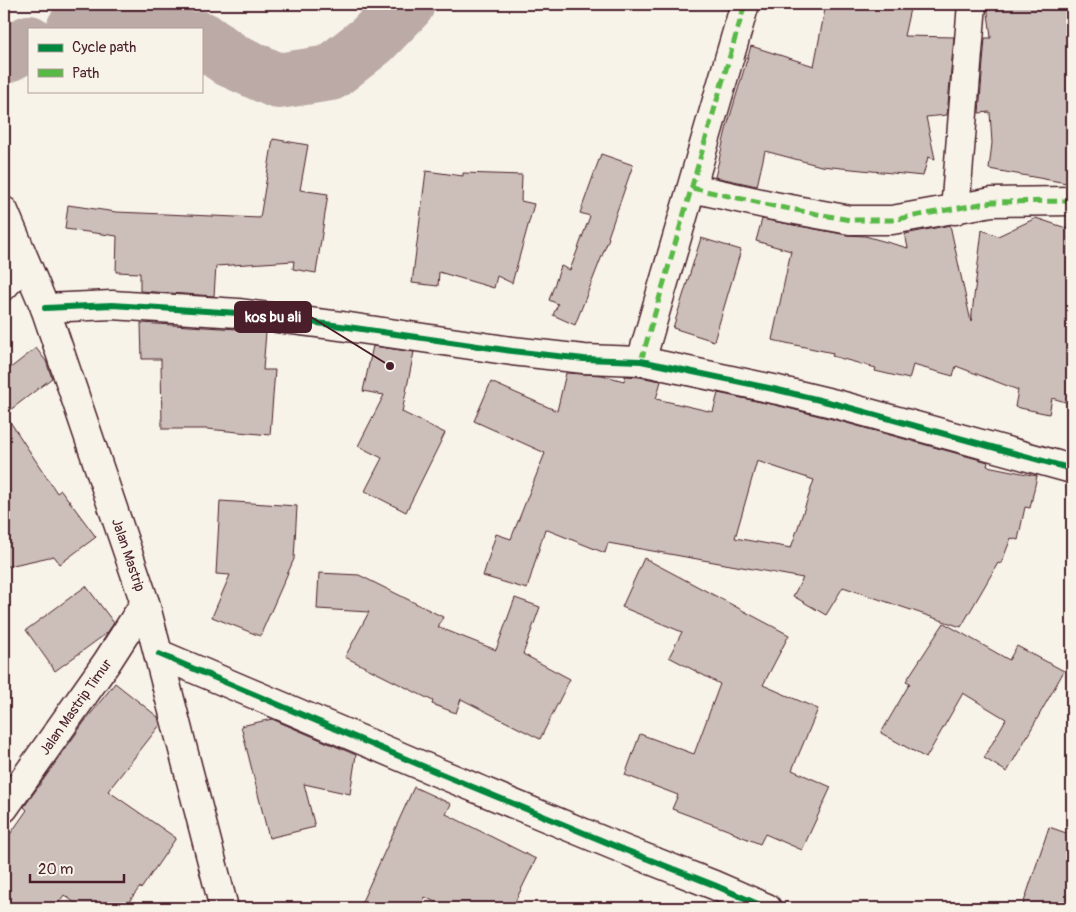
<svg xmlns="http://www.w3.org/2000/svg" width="1076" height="912" font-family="Pangolin,sans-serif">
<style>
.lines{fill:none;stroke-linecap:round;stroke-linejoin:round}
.river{stroke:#bcaaa7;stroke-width:56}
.building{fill:#ccbfb9;stroke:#4a1f2b;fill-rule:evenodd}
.minor-casing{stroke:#4a1f2b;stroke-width:31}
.major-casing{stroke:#4a1f2b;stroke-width:31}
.minor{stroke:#f7f3e8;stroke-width:28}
.major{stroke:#f7f3e8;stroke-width:28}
.quiet{stroke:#58b947;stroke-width:5;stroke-dasharray:10 5;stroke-linecap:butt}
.cycleway-casing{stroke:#f7f3e8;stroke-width:9}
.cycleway{stroke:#00873e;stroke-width:6}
.labels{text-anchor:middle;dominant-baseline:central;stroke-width:4.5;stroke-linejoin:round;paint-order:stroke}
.street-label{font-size:14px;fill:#4a1f2b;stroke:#f7f3e8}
.leader{fill:none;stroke:#4a1f2b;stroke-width:2}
.callout-dot{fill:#4a1f2b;stroke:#f7f3e8;stroke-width:2}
.callout{fill:#4a1f2b;stroke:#4a1f2b;stroke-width:2}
.callout-label{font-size:15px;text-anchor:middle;font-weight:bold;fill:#fff}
</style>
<rect width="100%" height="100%" fill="#f7f3e8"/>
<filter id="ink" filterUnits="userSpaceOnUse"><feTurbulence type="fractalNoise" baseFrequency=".02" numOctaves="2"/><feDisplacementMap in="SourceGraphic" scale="10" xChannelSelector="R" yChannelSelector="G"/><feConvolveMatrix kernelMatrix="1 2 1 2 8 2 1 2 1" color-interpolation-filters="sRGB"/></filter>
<g filter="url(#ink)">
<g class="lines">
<g class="river">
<polyline points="74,29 101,21 153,24 172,29"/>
<polyline points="201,39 231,60 278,81 330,73 372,40 407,4"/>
<polyline points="4,56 29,43"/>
</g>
</g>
<g class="building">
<polygon points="826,4 911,4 904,36 954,37 947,115 926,117 935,159 928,157 923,176 821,166 765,151 757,186 715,177 726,130 751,46 814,66"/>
<polygon points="987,4 1072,4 1072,184 989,169 992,143 990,112 979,113 985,38 991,38"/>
<polygon points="273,139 308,145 300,190 328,194 316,273 293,269 294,261 216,266 214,296 140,291 140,273 116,272 117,236 65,229 68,205 116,212 260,218"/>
<polygon points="601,154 633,165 608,237 609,238 575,325 553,315 558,304 549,300 561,266 570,270 590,216 580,213"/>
<polygon points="426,171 463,176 463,173 522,175 521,201 534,204 512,283 497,276 494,288 439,272 438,286 412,283"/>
<polygon points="1036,218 1072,230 1072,404 1052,398 1049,414 1015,407 1018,390 956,366 953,376 913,365 909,379 875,371 876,368 832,356 833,353 772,340 791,251 756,241 762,219 847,235 865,236 908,248 905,234 950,225 971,322 982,230 998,236"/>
<polygon points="701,238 741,250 714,341 673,328"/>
<polygon points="141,323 237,329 266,332 263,370 275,370 270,435 207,429 162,429 161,359 142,359"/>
<polygon points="373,346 414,352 402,412 445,433 406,512 365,491 382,458 358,446 384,395 363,391"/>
<polygon points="36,348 46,361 52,378 5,414 57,493 61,490 96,537 60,564 54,556 4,567 4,373"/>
<path d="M566,373L602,375L624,381L625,376L639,377L661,381L656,399L713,412L718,393L775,405L832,419L988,462L987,466L1037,476L1030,508L1025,507L1018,540L1011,538L1001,564L998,563L961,627L843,587L826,615L793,596L803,578L608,543L605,553L545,529L527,589L483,576L496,534L511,539L545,453L474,421L491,382L557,411ZM757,461L814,480L791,548L735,538Z"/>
<polygon points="220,501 297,506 294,559 260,636 212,617 230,575 216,574"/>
<polygon points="644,558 789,635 763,685 818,709 792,770 831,787 802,850 765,834 760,844 733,833 733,832 672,809 678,795 625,775 640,734 694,754 720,684 669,657 682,632 622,607"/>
<polygon points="319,573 359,575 443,617 438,627 496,650 515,598 540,607 523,654 570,679 540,739 461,699 456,713 432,704 433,701 345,657 369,612 317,609"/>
<polygon points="86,586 114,623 107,633 55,671 26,630"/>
<polygon points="944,623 1009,660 1017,646 1064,671 1007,772 984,758 1006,719 963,693 926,758 881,733 910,683 906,681"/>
<polygon points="115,683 158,717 160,725 108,791 176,838 141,889 140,887 124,908 82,908 64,895 55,908 4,908 4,843 27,810 24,807 85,721"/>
<polygon points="272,719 356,755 350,794 304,784 315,827 269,838 241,726"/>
<polygon points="414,787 451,804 446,814 536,859 512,908 447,908 425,897 420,908 359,908"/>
<polygon points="1049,827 1072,835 1072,885 1065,908 1022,908"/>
</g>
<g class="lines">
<g class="minor-casing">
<g id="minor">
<polyline points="692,188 774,206 850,220 892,220 992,202 1072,201"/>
<polyline points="955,210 972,4"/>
<polyline points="4,286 25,262"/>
<polyline points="45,308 112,305 238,313 341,326 512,351 584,359 641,361 778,390 836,404 1072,469"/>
<polyline points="641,361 745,4"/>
<polyline points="159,654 439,773 625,850 714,885 767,908"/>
<path id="s1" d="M4,808L107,662L145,603"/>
</g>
</g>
<g class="major-casing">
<g id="major">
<path id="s2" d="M4,211L45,308L145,603L224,908"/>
</g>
</g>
<use href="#minor" class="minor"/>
<use href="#major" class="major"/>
<g class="quiet">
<polyline points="692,188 774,206 850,220 892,220 992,202 1072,201"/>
<polyline points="641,361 745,4"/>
</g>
<g class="cycleway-casing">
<g id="cycleway">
<polyline points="45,308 112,305 238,313 341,326 512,351 584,359 641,361 778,390 836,404 1072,469"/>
<polyline points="159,654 439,773 625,850 714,885 767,908"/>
</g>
</g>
<use href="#cycleway" class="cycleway"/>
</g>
</g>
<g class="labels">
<g class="street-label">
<text stroke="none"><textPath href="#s2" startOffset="366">Jalan Mastrip</textPath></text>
<text stroke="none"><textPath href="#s1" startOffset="124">Jalan Mastrip Timur</textPath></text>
</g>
</g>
<path class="leader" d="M390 366L311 317"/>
<circle class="callout-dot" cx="390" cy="366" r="5"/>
<rect class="callout" x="235" y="302" width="76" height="30" rx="5"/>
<g class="callout-label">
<text x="273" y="322">kos bu ali</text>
</g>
<rect width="1076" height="912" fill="none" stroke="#f7f3e8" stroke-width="20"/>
<rect x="10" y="10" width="1056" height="892" fill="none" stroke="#4a1f2b" stroke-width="2" filter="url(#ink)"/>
<rect x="28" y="28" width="175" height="65" fill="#f7f3e8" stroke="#b29e9c"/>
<rect x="38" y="44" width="25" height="8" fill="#00873e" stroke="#b29e9c"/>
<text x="72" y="52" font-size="15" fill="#4a1f2b">Cycle path</text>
<rect x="38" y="69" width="25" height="8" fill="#58b947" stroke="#b29e9c"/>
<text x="72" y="78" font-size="15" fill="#4a1f2b">Path</text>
<path d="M30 874v8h94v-8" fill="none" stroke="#4a1f2b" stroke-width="2.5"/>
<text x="38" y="874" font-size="15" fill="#4a1f2b" stroke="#f7f3e8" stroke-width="4" paint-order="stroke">20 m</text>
</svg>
